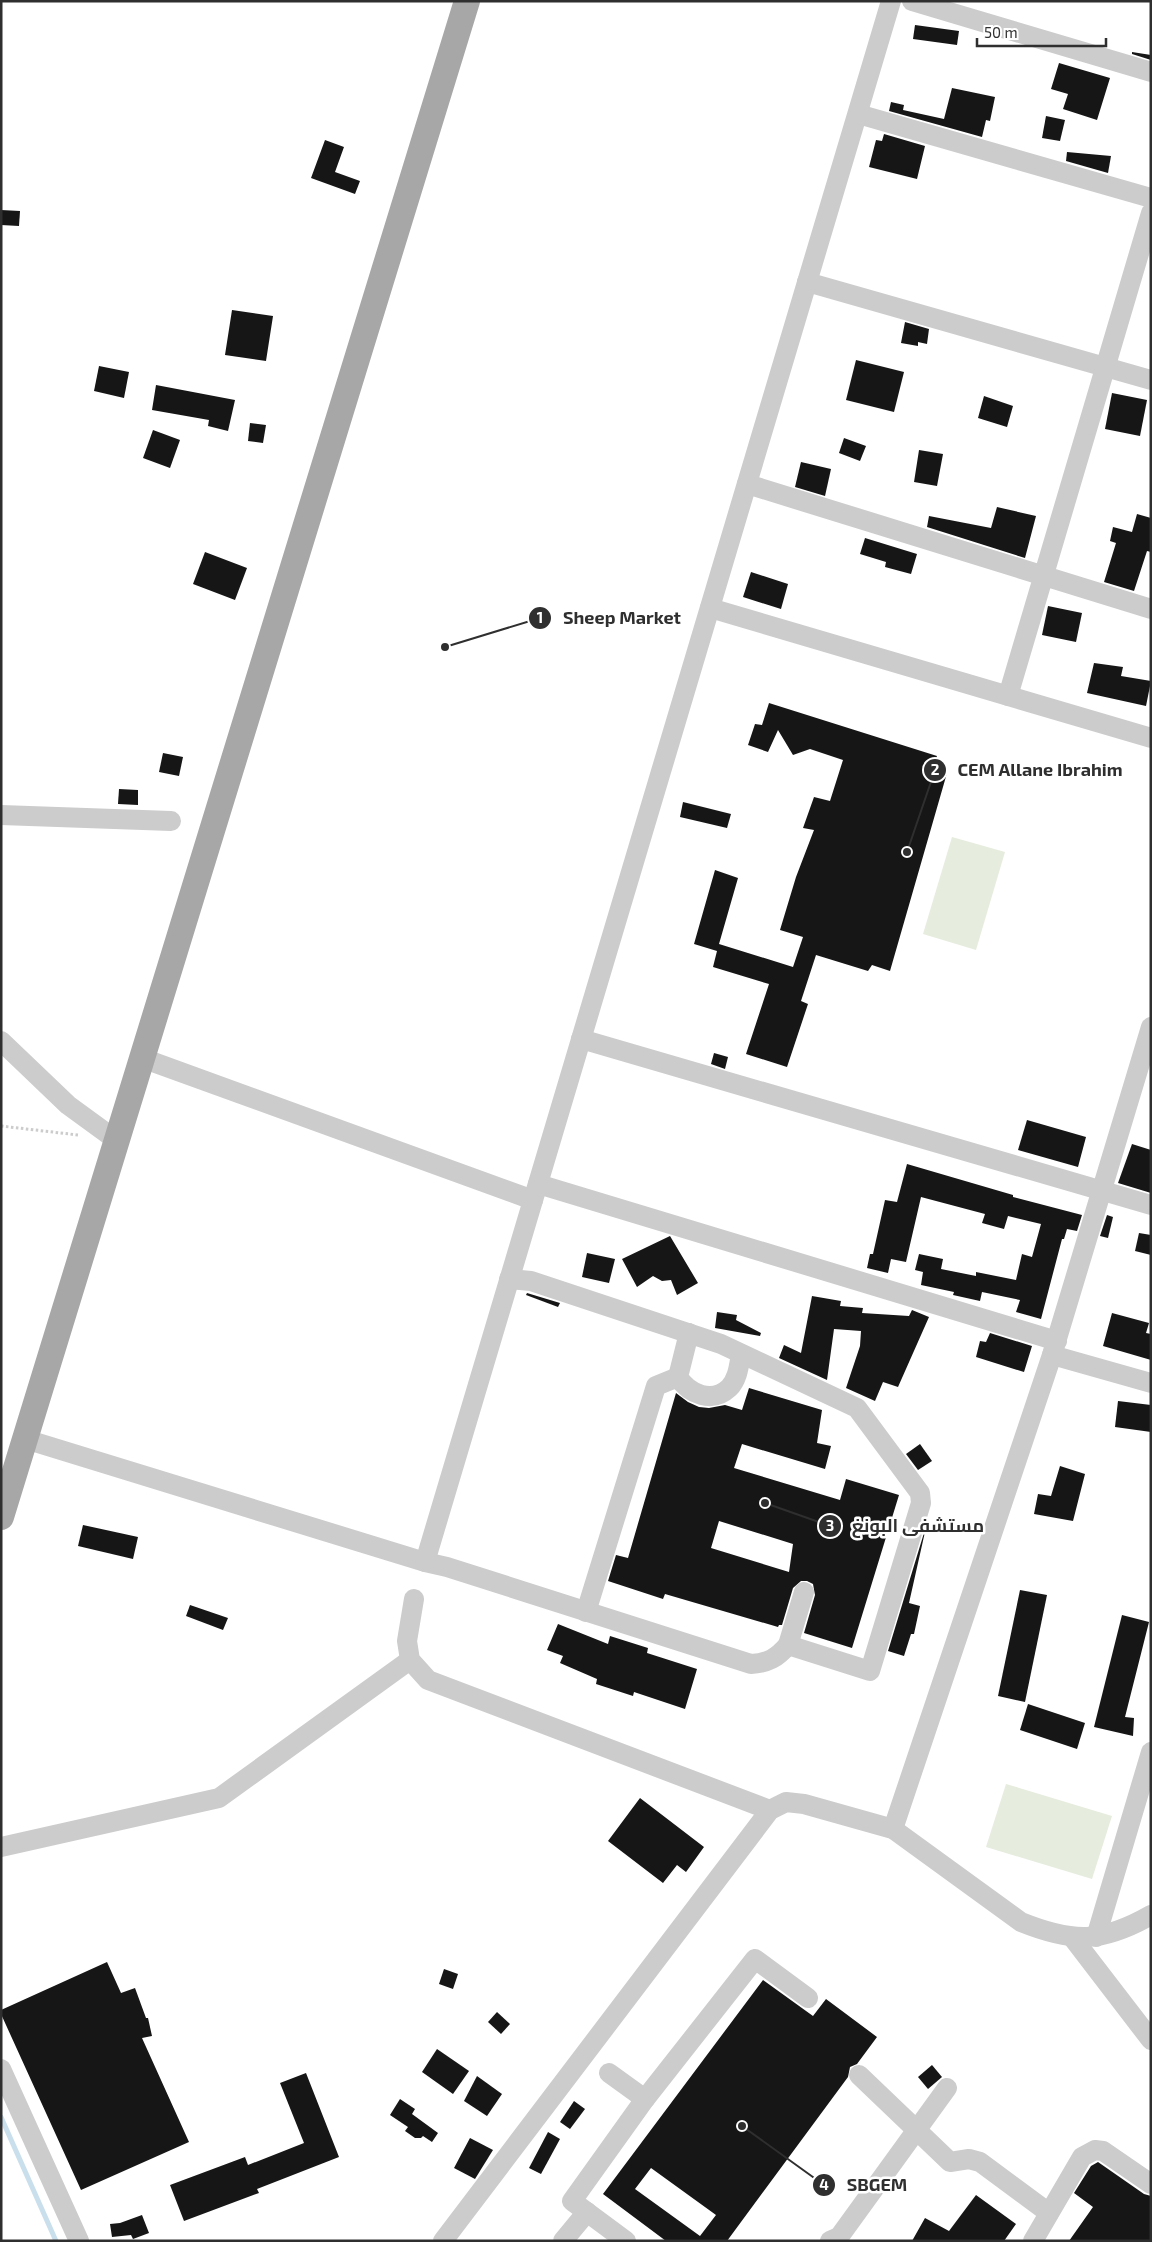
<svg xmlns="http://www.w3.org/2000/svg" width="1152" height="2242" font-family="'Exo 2',Cairo,sans-serif">
<style>
.grass{fill:#e6ecde}
.lines{fill:none;stroke-linecap:round;stroke-linejoin:round}
.stream{stroke:#cadfec;stroke-width:5}
.building{fill:#161616;fill-rule:evenodd}
.path{stroke:#ccc;stroke-width:3;stroke-dasharray:2.5 2.5;stroke-linecap:butt}
.minor{stroke:#ccc;stroke-width:20}
.major{stroke:#a7a7a7;stroke-width:26}
.leader{fill:none;stroke:#2f2f2f;stroke-width:2}
.callout-dot{fill:#2f2f2f;stroke:#fff;stroke-width:2}
.mark-label{font-size:15px;text-anchor:middle;font-weight:bold;fill:#fff}
.callout-label{font-size:18px;text-anchor:middle;font-weight:bold;fill:#2f2f2f;stroke:#fff;stroke-width:5;stroke-linejoin:round;paint-order:stroke}
</style>
<rect width="100%" height="100%" fill="#fff"/>
<g class="grass">
<polygon points="952,837 1005,852 976,950 923,934"/>
<polygon points="1006,1784 1112,1816 1092,1879 986,1847"/>
</g>
<g class="lines">
<polyline class="stream" points="1,2117 56,2241"/>
</g>
<g class="building">
<polygon points="915,25 959,31 957,45 913,39"/>
<polygon points="1132,52 1151,55 1151,60 1132,54"/>
<polygon points="1059,63 1110,78 1097,120 1063,109 1068,94 1051,89"/>
<polygon points="952,88 995,97 990,121 986,120 982,137 889,111 891,102 904,105 903,110 944,119"/>
<polygon points="1046,116 1065,120 1060,141 1042,138"/>
<polygon points="884,134 925,146 917,179 869,167 876,140 882,141"/>
<polygon points="325,140 344,147 335,172 360,181 355,194 311,178"/>
<polygon points="1067,152 1111,156 1108,173 1066,161"/>
<polygon points="1,210 20,211 19,226 1,225"/>
<polygon points="232,310 273,316 266,361 225,355"/>
<polygon points="905,322 929,329 927,344 918,342 918,346 901,343"/>
<polygon points="856,360 904,372 894,412 846,400"/>
<polygon points="99,366 129,372 124,398 94,391"/>
<polygon points="156,385 235,400 228,431 208,426 209,420 152,410"/>
<polygon points="1112,393 1147,400 1140,436 1105,429"/>
<polygon points="984,396 1013,406 1007,427 978,418"/>
<polygon points="250,423 266,425 263,443 248,441"/>
<polygon points="153,430 180,440 170,468 143,458"/>
<polygon points="844,438 866,446 860,461 839,453"/>
<polygon points="919,450 943,454 937,486 914,482"/>
<polygon points="801,462 831,469 825,496 795,487"/>
<polygon points="997,507 1036,516 1025,558 927,527 929,516 991,528"/>
<polygon points="1137,514 1151,518 1151,552 1147,551 1134,591 1104,582 1116,543 1110,541 1113,527 1132,532"/>
<polygon points="865,538 917,554 911,574 885,567 886,562 860,554"/>
<polygon points="205,552 247,568 235,600 193,584"/>
<polygon points="751,572 788,584 781,609 743,597"/>
<polygon points="1048,606 1082,613 1076,642 1042,635"/>
<polygon points="1094,663 1123,667 1121,676 1151,681 1146,706 1087,693"/>
<polygon points="769,703 937,756 932,769 947,773 890,971 872,965 868,971 816,955 801,1001 808,1004 787,1067 746,1054 769,984 713,967 717,951 694,944 715,870 738,878 719,944 793,967 803,937 780,930 796,877 814,830 803,828 814,797 830,801 843,760 810,749 793,755 778,730 768,752 748,745 755,724 762,725"/>
<polygon points="163,753 183,757 179,776 159,772"/>
<polygon points="119,789 138,790 138,805 118,804"/>
<polygon points="683,802 731,814 727,828 680,817"/>
<polygon points="714,1053 728,1057 725,1069 711,1064"/>
<polygon points="1027,1120 1086,1137 1078,1167 1018,1150"/>
<polygon points="1132,1144 1151,1150 1151,1193 1118,1183"/>
<polygon points="907,1164 1013,1195 1013,1197 1082,1215 1077,1231 1067,1229 1064,1239 1062,1239 1041,1319 1016,1312 1020,1300 982,1292 980,1301 953,1295 954,1292 921,1285 923,1272 915,1270 919,1254 943,1259 941,1269 976,1276 976,1272 1016,1280 1022,1254 1032,1257 1041,1224 1008,1216 1004,1229 982,1223 985,1214 921,1197 906,1262 891,1259 888,1273 867,1268 870,1254 873,1254 885,1200 897,1202"/>
<polygon points="1107,1215 1113,1217 1108,1238 1100,1236"/>
<polygon points="1139,1233 1151,1235 1151,1255 1135,1251"/>
<polygon points="670,1236 698,1283 677,1295 671,1280 662,1281 653,1276 637,1287 622,1259"/>
<polygon points="587,1253 615,1259 609,1283 582,1277"/>
<polygon points="527,1293 560,1303 558,1307 526,1295"/>
<polygon points="812,1296 841,1301 840,1306 863,1308 862,1313 909,1316 912,1310 929,1317 898,1387 883,1382 875,1401 846,1388 860,1346 861,1331 834,1329 827,1380 779,1358 784,1345 801,1353"/>
<polygon points="717,1312 737,1315 736,1320 761,1333 760,1336 715,1328"/>
<polygon points="1112,1313 1149,1323 1146,1333 1151,1334 1151,1360 1103,1346"/>
<polygon points="990,1333 1032,1346 1024,1372 976,1357 980,1341 986,1342"/>
<path d="M749,1388L822,1410L817,1443L831,1446L825,1469L742,1444L734,1468L840,1500L846,1479L899,1495L852,1648L804,1633L815,1595L813,1584L807,1581H801L793,1588L782,1625H779L778,1627L665,1594L663,1599L608,1581L616,1555L628,1558L676,1393L688,1402L699,1407L709,1408L725,1405L742,1410ZM719,1521L793,1544L789,1572L711,1548Z"/>
<polygon points="1118,1401 1151,1405 1151,1432 1115,1427"/>
<polygon points="920,1444 932,1461 918,1470 906,1454"/>
<polygon points="1060,1466 1085,1474 1073,1521 1034,1514 1038,1494 1051,1496"/>
<polygon points="927,1523 909,1603 920,1606 914,1634 911,1634 904,1656 888,1651"/>
<polygon points="83,1525 138,1537 133,1559 78,1546"/>
<polygon points="1020,1590 1047,1595 1025,1702 998,1696"/>
<polygon points="190,1605 228,1618 223,1630 186,1616"/>
<polygon points="1122,1615 1149,1622 1125,1717 1134,1718 1133,1736 1094,1727"/>
<polygon points="558,1624 608,1644 610,1636 648,1648 647,1653 697,1669 685,1709 634,1692 633,1696 596,1684 597,1679 560,1663 563,1656 547,1650"/>
<polygon points="1028,1704 1085,1723 1077,1749 1020,1730"/>
<polygon points="640,1798 704,1847 686,1872 677,1865 663,1883 608,1841"/>
<polygon points="107,1962 121,1993 135,1988 146,2018 148,2018 152,2036 142,2038 189,2142 81,2190 1,2014 1,2010"/>
<polygon points="444,1969 458,1974 453,1989 439,1984"/>
<path d="M763,1980L813,2016L826,1999L877,2037L857,2064L850,2067L848,2077L727,2241H666L603,2194ZM651,2168L716,2215L700,2236L635,2189Z"/>
<polygon points="497,2012 510,2024 501,2034 488,2022"/>
<polygon points="437,2049 469,2071 453,2094 422,2072"/>
<polygon points="932,2065 942,2077 928,2089 918,2077"/>
<polygon points="306,2073 339,2157 257,2189 259,2193 184,2221 170,2185 245,2157 248,2165 304,2143 280,2083"/>
<polygon points="477,2076 502,2094 487,2116 464,2101"/>
<polygon points="400,2099 415,2109 412,2114 438,2133 432,2142 423,2136 421,2138 415,2138 405,2131 408,2127 390,2115"/>
<polygon points="574,2101 585,2109 570,2129 560,2122"/>
<polygon points="548,2132 560,2139 541,2174 529,2168"/>
<polygon points="470,2138 493,2150 475,2179 454,2168"/>
<polygon points="1098,2162 1144,2194 1151,2196 1151,2241 1069,2241 1093,2207 1074,2193 1091,2166"/>
<polygon points="976,2195 1016,2224 1004,2241 912,2241 925,2218 949,2231"/>
<polygon points="142,2215 149,2233 133,2239 131,2235 112,2237 110,2224 120,2223"/>
</g>
<g class="lines">
<polyline class="path" points="1,1126 78,1135"/>
<g class="minor">
<polyline points="912,1 1151,72"/>
<polyline points="858,114 1151,198"/>
<polyline points="807,282 1151,380"/>
<polyline points="747,484 1151,609"/>
<polyline points="710,608 1151,738"/>
<polyline points="1008,696 1151,213"/>
<polyline points="1,815 171,821"/>
<polyline points="581,1039 1151,1205"/>
<polyline points="1,1041 68,1105 116,1140"/>
<polyline points="142,1058 533,1200"/>
<polyline points="538,1184 1057,1341"/>
<polyline points="509,1279 531,1281 721,1344 857,1408 920,1493 921,1503 870,1671 788,1645 804,1592"/>
<path d="M689,1333L678,1377C689,1394 712,1404 729,1388C738,1379 739,1365 741,1354"/>
<polyline points="1052,1355 1151,1383"/>
<path d="M25,1439L425,1562L447,1567L751,1664C768,1663 777,1658 788,1645"/>
<polyline points="425,1562 891,1"/>
<polyline points="414,1599 407,1641 410,1660 428,1680 770,1810"/>
<polyline points="586,1612 656,1386 678,1377"/>
<polyline points="893,1829 1052,1355 1151,1027"/>
<polyline points="1,1847 219,1798 410,1660"/>
<polyline points="1072,1937 1151,2040"/>
<polyline points="1096,1937 1151,1752"/>
<polyline points="1,2069 79,2241"/>
<polyline points="609,2073 645,2099 572,2201 626,2241"/>
<polyline points="859,2075 950,2162 969,2159 980,2162 1049,2213"/>
<polyline points="645,2099 755,1959 808,1998"/>
<path d="M443,2241L770,1810L786,1802L804,1804L893,1829L1021,1922C1073,1943 1102,1943 1151,1915"/>
<polyline points="563,2241 587,2212"/>
<polyline points="830,2241 839,2237 947,2088"/>
<polyline points="1033,2241 1082,2157 1095,2150 1103,2151 1151,2184"/>
</g>
<polyline class="major" points="1,1517 467,1"/>
</g>
<path class="leader" d="M445 647L540 618M907 852L935 770M765 1503L830 1526M742 2126L824 2185"/>
<g class="callout-dot">
<circle cx="445" cy="647" r="5"/>
<circle cx="907" cy="852" r="5"/>
<circle cx="765" cy="1503" r="5"/>
<circle cx="742" cy="2126" r="5"/>
<circle cx="540" cy="618" r="12"/>
<circle cx="935" cy="770" r="12"/>
<circle cx="830" cy="1526" r="12"/>
<circle cx="824" cy="2185" r="12"/>
</g>
<g class="mark-label">
<text x="540" y="623">1</text>
<text x="935" y="775">2</text>
<text x="830" y="1531">3</text>
<text x="824" y="2190">4</text>
</g>
<g class="callout-label">
<text x="622" y="624">Sheep Market</text>
<text x="1040" y="776">CEM Allane Ibrahim</text>
<text x="918" y="1532">مستشفى البونغ</text>
<text x="877" y="2191">SBGEM</text>
</g>
<rect width="1152" height="2242" fill="none" stroke="#2f2f2f" stroke-width="5"/>
<path d="M977 38v8h129v-8" fill="none" stroke="#2f2f2f" stroke-width="2.5"/>
<text x="984" y="38" font-size="15" fill="#2f2f2f" stroke="#ffffff" stroke-width="4" paint-order="stroke">50 m</text>
</svg>
